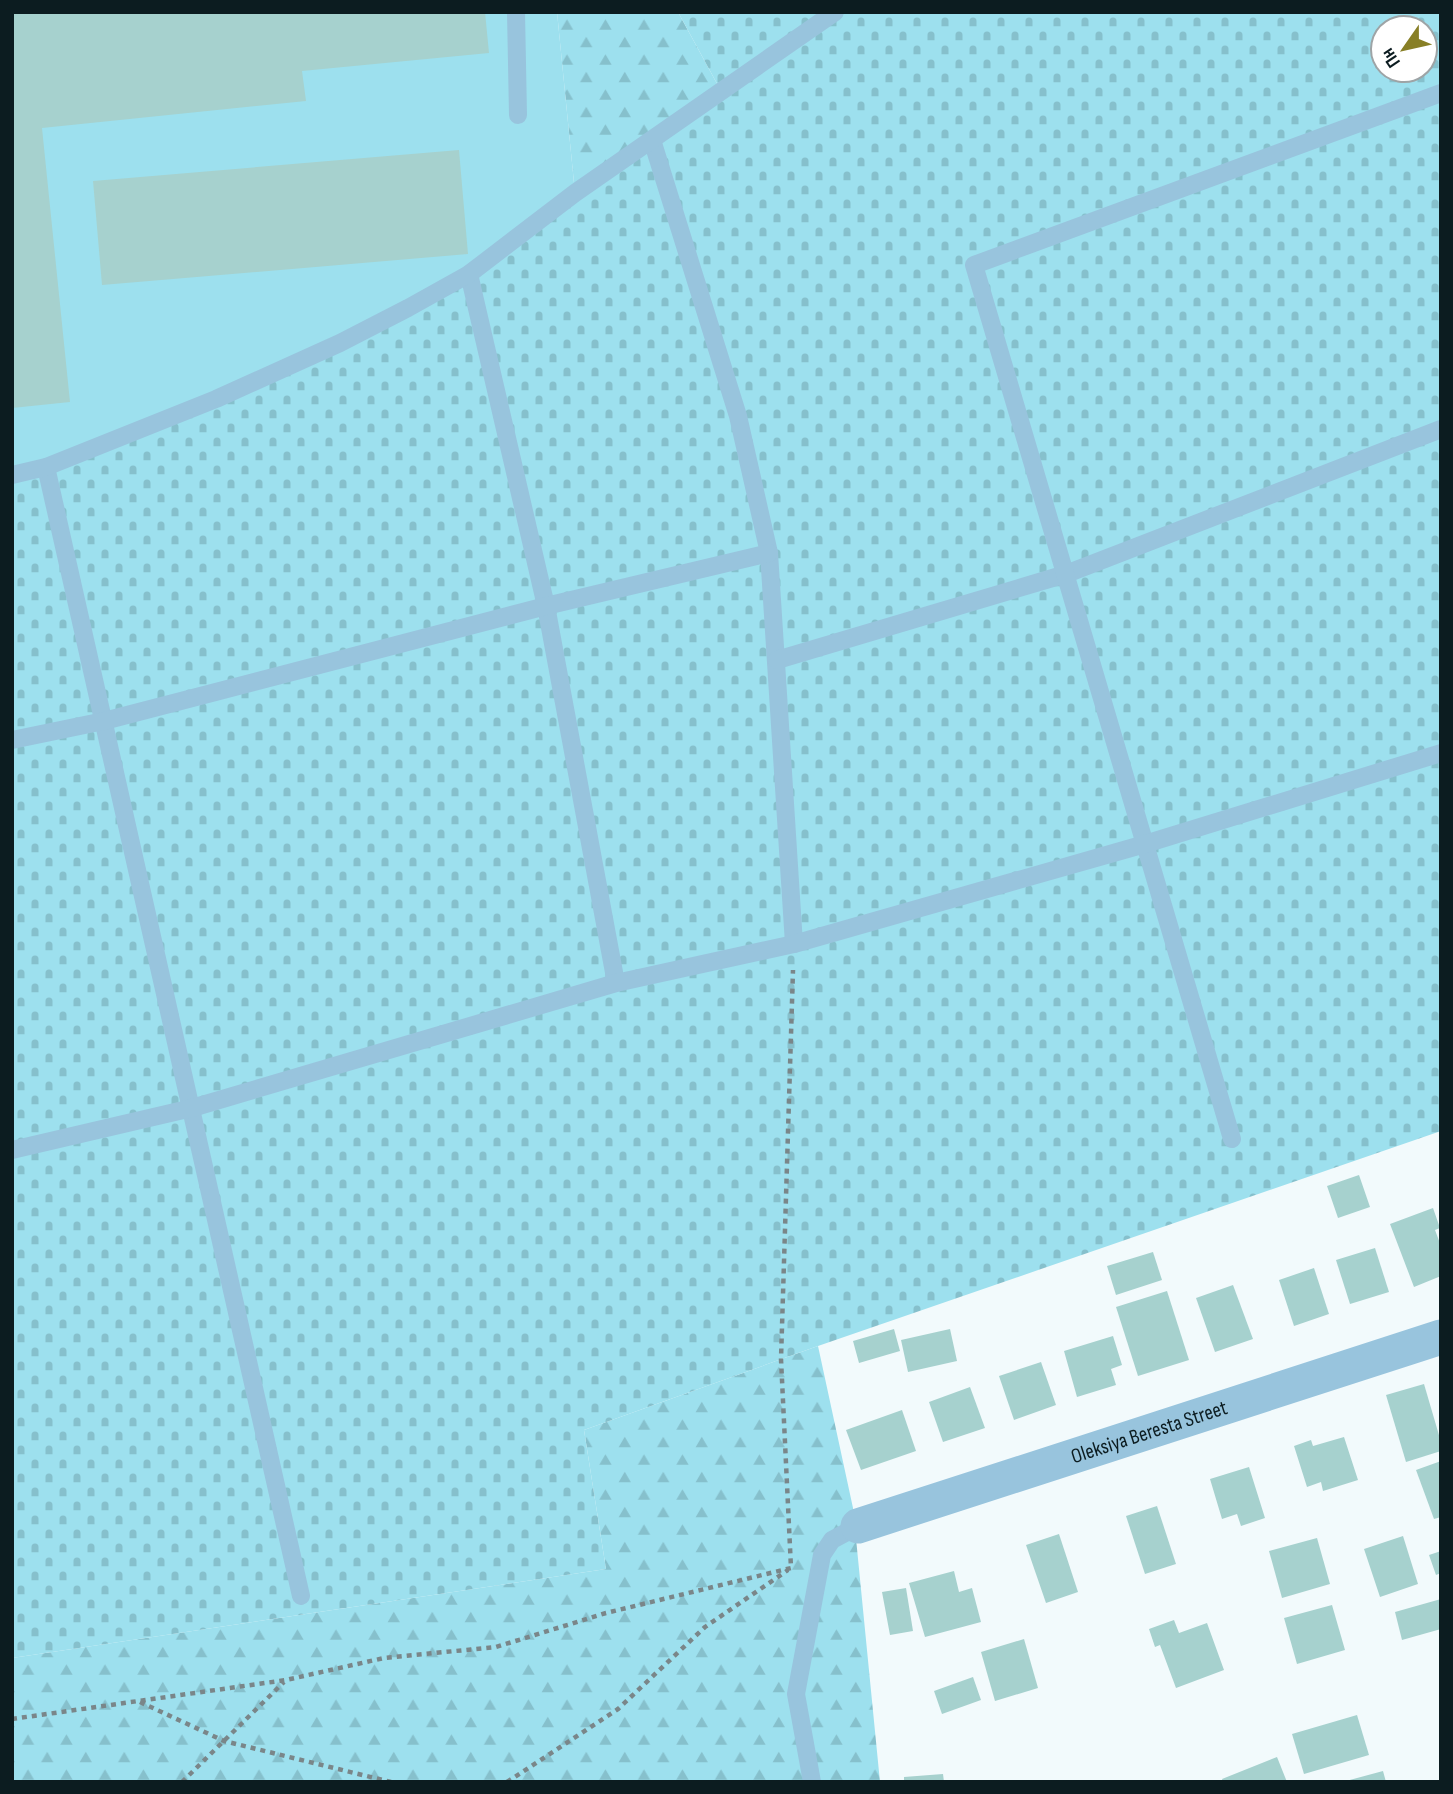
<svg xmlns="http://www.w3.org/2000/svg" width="1453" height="1794" font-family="'Sofia Sans Condensed',sans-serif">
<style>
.forest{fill:url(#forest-firs)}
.cemetery{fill:url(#cemetery-stones);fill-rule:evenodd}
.pitch{fill:#9de0ee}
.building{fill:#a6d1ce}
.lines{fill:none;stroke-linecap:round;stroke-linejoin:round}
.path{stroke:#7a8689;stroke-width:4.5;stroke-dasharray:5 5;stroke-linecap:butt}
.service{stroke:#98c4dd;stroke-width:18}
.minor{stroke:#98c4dd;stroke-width:35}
.labels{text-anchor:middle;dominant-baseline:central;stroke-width:7;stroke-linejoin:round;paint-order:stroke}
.street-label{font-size:21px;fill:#0c1c20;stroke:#fff}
</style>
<defs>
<pattern id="forest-firs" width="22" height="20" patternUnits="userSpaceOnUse" patternTransform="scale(1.75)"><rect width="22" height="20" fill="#9de0ee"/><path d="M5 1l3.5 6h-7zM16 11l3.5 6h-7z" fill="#86c0cc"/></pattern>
<pattern id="cemetery-stones" width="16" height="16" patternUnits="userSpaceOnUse" patternTransform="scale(1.75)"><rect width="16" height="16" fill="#9de0ee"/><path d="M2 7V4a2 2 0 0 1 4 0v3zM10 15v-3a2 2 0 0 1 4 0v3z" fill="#86c0cc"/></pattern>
</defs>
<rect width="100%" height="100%" fill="#f2fafc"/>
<g class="forest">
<polygon points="557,12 678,12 721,91 575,193"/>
<polygon points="818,1346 853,1508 880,1782 12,1782 12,1658 606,1569 584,1430"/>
</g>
<path class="cemetery" d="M678,12H1441V1131L818,1346L584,1430L606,1569L12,1658V475L276,372L721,91ZM1383,28H1425V70H1383Z"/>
<polygon class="pitch" points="12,12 557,12 575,193 374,326 12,475"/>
<g class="building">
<polygon points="12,12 485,12 489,53 302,71 306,101 42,128 70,402 12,408"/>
<polygon points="459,150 468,254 102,285 93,181"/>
<polygon points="1359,1175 1370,1207 1338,1218 1327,1186"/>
<polygon points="1433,1208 1440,1228 1435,1230 1441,1246 1441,1276 1414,1287 1390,1224"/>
<polygon points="1375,1248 1389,1292 1350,1304 1336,1260"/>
<polygon points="1153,1252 1162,1280 1116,1295 1107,1266"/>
<polygon points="1314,1268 1329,1314 1294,1326 1279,1280"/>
<polygon points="1233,1285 1253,1339 1215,1352 1196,1298"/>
<polygon points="1167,1291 1189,1360 1138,1376 1116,1307"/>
<polygon points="894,1329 900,1351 859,1363 853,1341"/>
<polygon points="950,1329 957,1361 908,1372 901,1340"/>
<polygon points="1113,1336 1122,1365 1111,1369 1116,1385 1077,1397 1064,1351"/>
<polygon points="1041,1362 1056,1405 1014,1420 999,1376"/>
<polygon points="1424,1384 1441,1442 1441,1451 1406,1462 1386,1395"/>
<polygon points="970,1387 985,1428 943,1442 929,1402"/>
<polygon points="902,1410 916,1451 861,1470 846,1430"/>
<polygon points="1344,1437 1358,1480 1323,1491 1321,1482 1307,1487 1294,1446 1311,1440 1313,1446"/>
<polygon points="1441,1461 1441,1517 1434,1519 1416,1470"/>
<polygon points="1249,1467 1265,1518 1241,1526 1237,1514 1222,1519 1210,1479"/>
<polygon points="1157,1506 1176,1564 1145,1574 1126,1516"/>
<polygon points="1059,1534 1078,1592 1046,1603 1026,1545"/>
<polygon points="1403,1536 1418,1584 1380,1597 1364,1549"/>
<polygon points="1317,1538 1330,1584 1282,1598 1269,1551"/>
<polygon points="1441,1551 1441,1573 1436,1575 1429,1555"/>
<polygon points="954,1571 959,1592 972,1588 981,1622 925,1637 909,1583"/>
<polygon points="906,1588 913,1631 890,1635 882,1592"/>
<polygon points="1441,1599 1441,1629 1402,1640 1395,1612"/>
<polygon points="1332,1605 1345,1650 1297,1664 1284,1618"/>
<polygon points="1174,1620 1179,1633 1207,1623 1224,1670 1176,1688 1160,1645 1155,1647 1149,1629"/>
<polygon points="1024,1639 1038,1688 995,1701 981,1652"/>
<polygon points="973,1677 981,1700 942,1714 934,1691"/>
<polygon points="1357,1715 1369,1755 1304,1774 1292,1734"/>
<polygon points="1277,1757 1287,1782 1223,1782 1222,1779"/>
<polygon points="1383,1771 1386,1782 1346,1782 1346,1781"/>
<polygon points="943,1774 944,1782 904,1782 904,1777"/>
</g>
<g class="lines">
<g class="path">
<polyline points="140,1702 224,1741 391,1782"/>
<polyline points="12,1719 286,1680 384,1658 496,1647 606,1613 791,1568 781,1359 793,970"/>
<polyline points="182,1782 284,1682"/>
<polyline points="507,1782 618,1709 705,1627 788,1570"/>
</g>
<g class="service">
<polyline points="516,12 518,115"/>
<polyline points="652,140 738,416 769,553 794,944"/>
<polyline points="469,274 546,606 616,983"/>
<polyline points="46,467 301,1596"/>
<polyline points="12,475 46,467 216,399 340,343 408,308 469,274 575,193 835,12"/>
<polyline points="777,660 1066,574 1441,429"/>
<polyline points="12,740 104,721 546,606 769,553"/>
<polyline points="1232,1139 974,265 1441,93"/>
<polyline points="12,1150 192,1108 616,983 794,944 1145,844 1441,753"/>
<polyline points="812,1782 796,1694 822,1555 832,1540 858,1526"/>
</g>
<path class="minor" id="s1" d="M858,1526L1441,1337"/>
</g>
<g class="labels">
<g class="street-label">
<text stroke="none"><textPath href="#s1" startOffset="306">Oleksiya Beresta Street</textPath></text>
</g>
</g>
<rect width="1453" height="1794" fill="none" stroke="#0c1c20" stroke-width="28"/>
<g transform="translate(1404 49) rotate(236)"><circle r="33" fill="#ffffff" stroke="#9ea4a6" stroke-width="2"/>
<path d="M0-5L12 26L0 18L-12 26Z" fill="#887f26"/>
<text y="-10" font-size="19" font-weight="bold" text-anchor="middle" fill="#0c1c20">Пн</text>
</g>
</svg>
